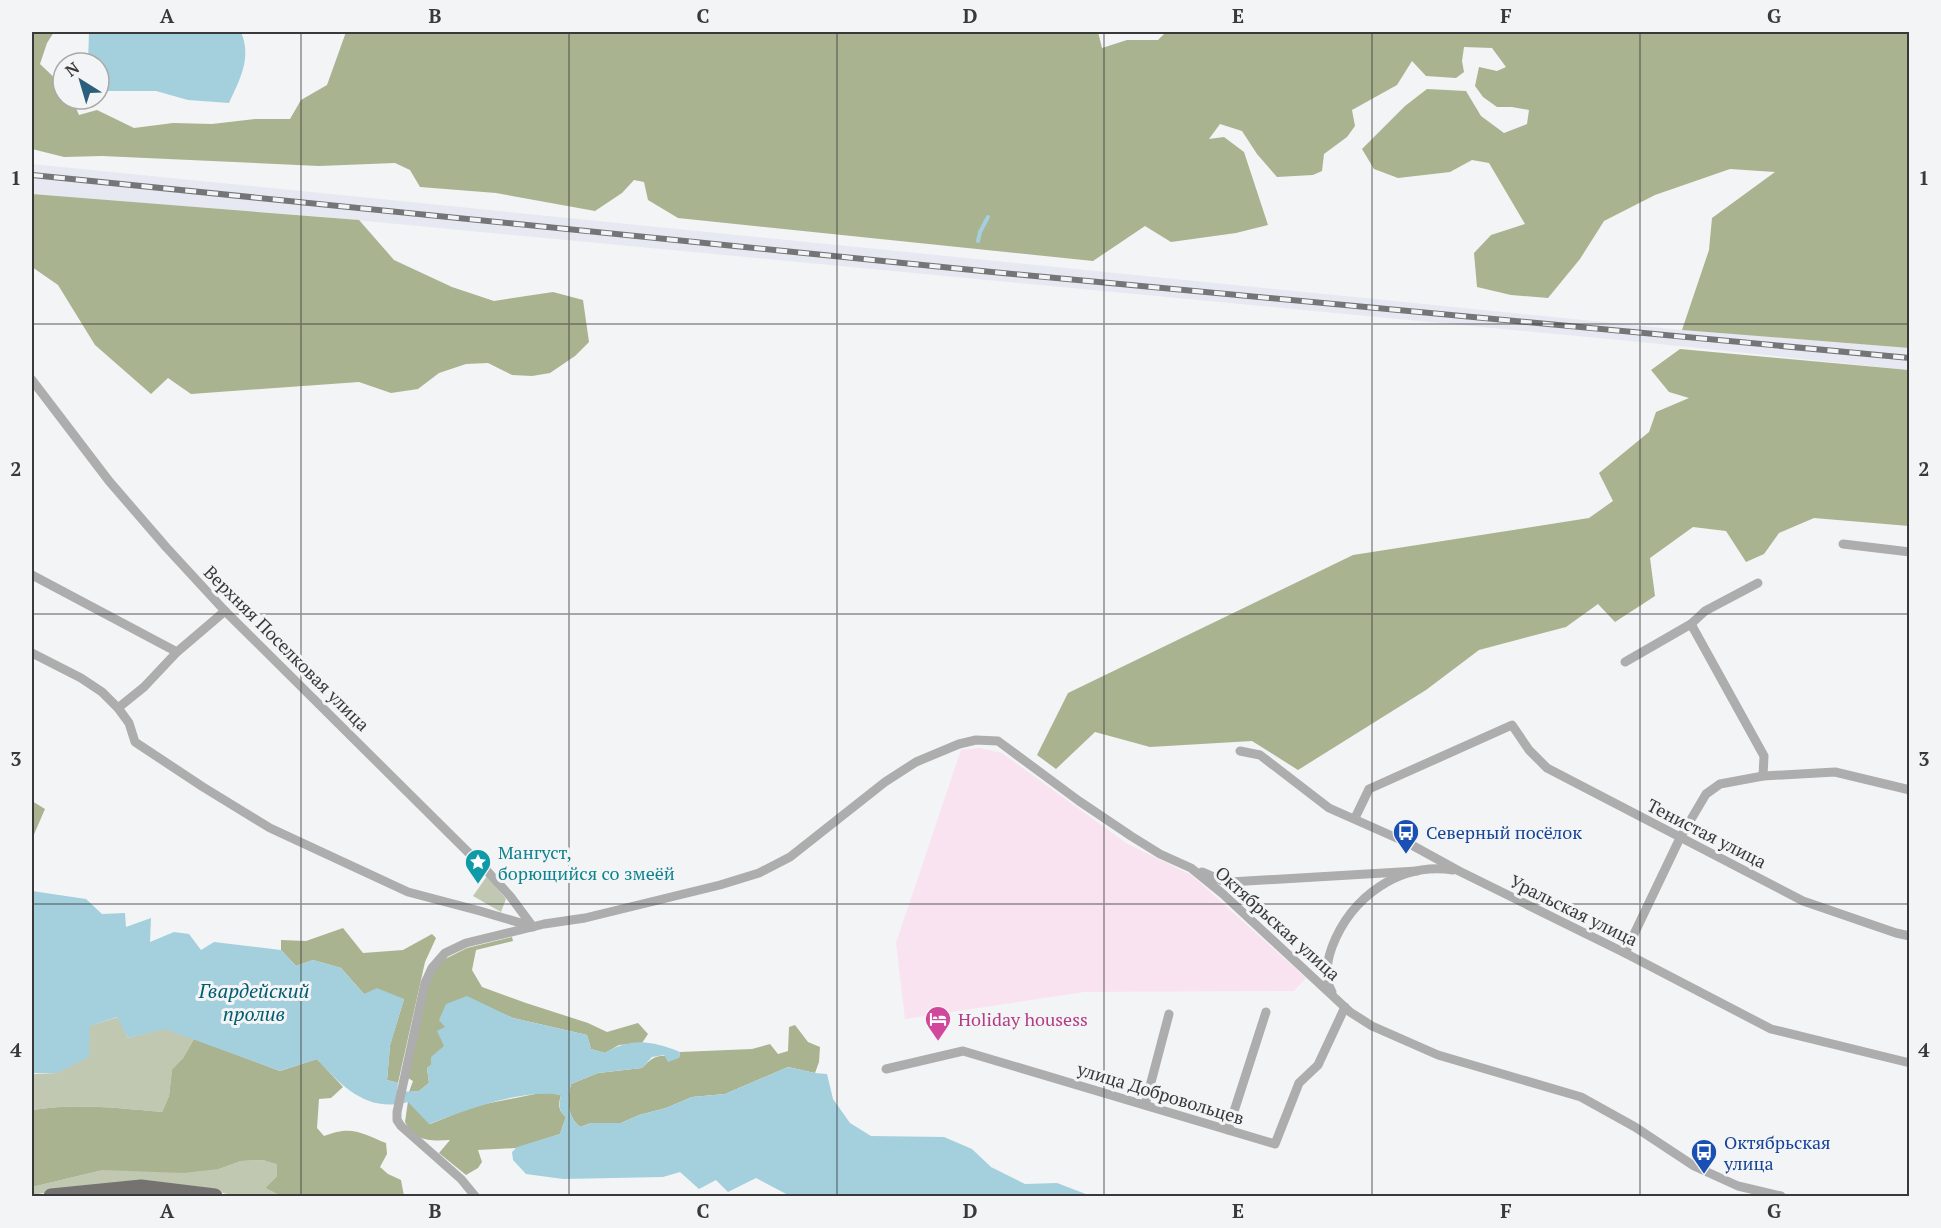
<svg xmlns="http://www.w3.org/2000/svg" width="1941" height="1228" font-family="'PT Serif',serif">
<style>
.built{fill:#e6e9f1}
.industrial{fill:#f9e3f0}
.green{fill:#c1c8b2}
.forest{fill:#a9b390}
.water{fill:#a4cfdd}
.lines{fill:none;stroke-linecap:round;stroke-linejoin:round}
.stream{stroke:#a4cfdd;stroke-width:4}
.street{stroke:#aeadad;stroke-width:9}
.primary{stroke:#747372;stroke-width:15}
.rail-casing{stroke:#747576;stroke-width:6}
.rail{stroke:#f3f4f5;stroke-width:4;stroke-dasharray:11;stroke-linecap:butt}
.grid{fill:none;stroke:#39393a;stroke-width:1.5;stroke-opacity:0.55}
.labels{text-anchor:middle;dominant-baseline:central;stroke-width:6;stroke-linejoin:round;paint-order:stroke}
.street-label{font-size:18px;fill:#39393a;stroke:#f3f4f5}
.transit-label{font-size:18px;fill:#164399;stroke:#f3f4f5;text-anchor:start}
.culture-label{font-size:18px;fill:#0d838f;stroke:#f3f4f5;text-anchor:start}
.hotel-label{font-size:18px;fill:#b23c85;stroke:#f3f4f5;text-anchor:start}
.water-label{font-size:20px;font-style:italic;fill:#025c71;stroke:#f3f4f5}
.neatline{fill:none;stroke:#39393a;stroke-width:2}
.grid-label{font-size:20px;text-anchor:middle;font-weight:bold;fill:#39393a}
</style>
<rect width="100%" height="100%" fill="#f3f4f5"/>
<polygon class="built" points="32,164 1682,330 1909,348 1909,370 1630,341 324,217 32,194"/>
<polygon class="industrial" points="980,748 1002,753 1126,843 1191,875 1306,978 1294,991 1084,992 905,1019 896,943 961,750"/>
<g class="green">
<polygon points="487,876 506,899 501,912 473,896"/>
<path d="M118,1017L128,1038L165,1028L194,1039L183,1058L172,1071L169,1096L162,1112C118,1108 76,1103 32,1110V1074L57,1073L89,1026Z"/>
<polygon points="263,1160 277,1163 277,1176 265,1188 281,1196 236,1196 210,1190 86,1186 32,1195 32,1187 103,1170 219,1169 241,1161"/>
</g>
<g class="forest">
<polygon points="32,32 54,32 47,43 40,64 63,86 63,99 72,99 79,115 97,110 134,128 173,123 212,124 255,119 290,119 301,100 327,85 346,32 1098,32 1102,48 1127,40 1158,40 1166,32 1909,32 1909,348 1682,330 1709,250 1712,218 1775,172 1730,169 1655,195 1604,221 1580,259 1548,298 1511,295 1477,287 1474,253 1491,235 1525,224 1489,163 1472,160 1450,172 1398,178 1374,169 1362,149 1405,106 1427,89 1466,91 1481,116 1504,133 1527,124 1529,110 1512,107 1497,107 1483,97 1475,86 1479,67 1497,71 1506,67 1492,48 1464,47 1462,61 1464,72 1456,78 1426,76 1412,61 1397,85 1352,110 1355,126 1347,137 1324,154 1322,171 1313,175 1277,177 1257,154 1242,131 1220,124 1209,139 1224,137 1244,152 1268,225 1236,233 1171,242 1145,226 1093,261 678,218 648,200 644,182 634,180 622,193 595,211 496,193 420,187 410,170 395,163 319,166 102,156 64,157 32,149"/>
<polygon points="32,194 359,220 394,260 452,287 494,301 553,292 583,300 589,342 575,356 550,373 532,376 512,375 488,363 466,364 439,373 418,389 391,393 359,382 191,394 168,378 151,394 95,345 58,285 32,267"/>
<polygon points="1680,349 1909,370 1909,526 1814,518 1779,533 1764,554 1746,562 1726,531 1693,527 1650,558 1655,596 1615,622 1598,604 1566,627 1479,650 1426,690 1298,770 1252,741 1150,747 1095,732 1056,769 1037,755 1068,693 1353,555 1589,518 1613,501 1599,473 1649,432 1656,412 1689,398 1669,392 1651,370"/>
<polygon points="32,801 45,809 32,839"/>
<polygon points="343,928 363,953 403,950 432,934 436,938 425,962 398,1083 387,1080 390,1045 404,999 364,994 341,968 313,960 296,966 281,950 281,940 306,941"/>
<polygon points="512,937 513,941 476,950 472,970 482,987 526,1003 588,1023 607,1032 638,1023 648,1034 642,1043 619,1045 605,1053 591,1049 587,1035 513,1018 466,997 445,1027 444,1046 431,1065 427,1068 429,1083 419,1091 409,1092 413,1081 408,1078 429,980 441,961 467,948"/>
<path d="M795,1025L808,1042L820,1047L819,1062L815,1073L788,1067L725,1094L692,1097L666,1108L639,1115L621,1123H591L580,1127C567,1116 567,1100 571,1084L598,1073L642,1068C655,1054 660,1054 679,1058L680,1052L752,1049L770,1044L778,1054L788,1051L789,1027Z"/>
<path d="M194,1039L280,1071L317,1059L343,1087L331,1098L319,1099L317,1128L324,1136C352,1125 361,1133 386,1143L387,1154L380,1167L388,1174L401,1180L404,1196H281L265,1188L277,1176V1164L263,1160L241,1161L219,1169L183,1173L103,1170L32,1187V1110C76,1103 118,1108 162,1112L169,1096L172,1070L183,1058Z"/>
<path d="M545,1092L561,1095C558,1105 558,1110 566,1117L560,1134L516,1148L478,1150L482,1162L478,1168L466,1175L439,1153L450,1140C430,1141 416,1142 405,1122L408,1101L430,1124L475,1106Z"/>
</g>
<g class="water">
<path d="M89,32H241C252,58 240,79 229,103L188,100L156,91H99V63H88Z"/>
<path d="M32,891L86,899L102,914L125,913L126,927L151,918L150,942L174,932L189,934L201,950L214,942L281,950L296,966L313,960L341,968L364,994L377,988L404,999L390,1046L387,1080L398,1083L397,1092L419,1091L429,1083L427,1068L431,1065V1057L444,1046L437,1031L445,1027L439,1020L446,1004L467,996L513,1018L587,1035L591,1049L605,1053C632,1037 652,1041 680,1052L679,1058L668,1062L664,1055L652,1057L642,1068L598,1073L571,1084C567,1100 567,1116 580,1127L591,1123H621L639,1115L666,1108L692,1097L725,1094L788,1067L815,1073L827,1074L833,1099L850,1123L871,1136L944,1137L972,1149L991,1167L1025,1184L1057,1183L1091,1196H790L756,1178L728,1192L716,1180L699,1189L680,1172L663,1177L563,1179L526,1174L513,1160L512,1152L517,1147L560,1134L566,1117C558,1110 559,1105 561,1095C524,1088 465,1110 429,1124L408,1102C368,1113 342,1087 317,1059L280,1071L165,1029L128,1038L117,1017L90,1026L89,1057L57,1073H32Z"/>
</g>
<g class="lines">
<polyline class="stream" points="978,241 980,232 988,217"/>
<g class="street">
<polyline points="32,380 109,481 166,547 225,611 488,872 510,896 533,927"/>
<polyline points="1843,544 1910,552"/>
<polyline points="32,575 177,652"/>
<polyline points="1691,624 1764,756 1763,776"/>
<polyline points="32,653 81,678 102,692 118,708 129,723 135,742 203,787 270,828 408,892 480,911 531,926"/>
<polyline points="1625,662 1691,624 1705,611 1758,583"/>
<polyline points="118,708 144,687 177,652 225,611"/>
<polyline points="1240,751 1260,755 1329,808 1408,843 1459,871 1625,953 1771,1029 1910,1063"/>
<polyline points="1355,818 1369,789 1512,725 1529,750 1547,768 1803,901 1896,933 1910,936"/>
<polyline points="1202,872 1223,881 1230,882 1417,871"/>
<polyline points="1625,953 1680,838 1706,794 1720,784 1763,776 1835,772 1910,790"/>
<path d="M1332,992C1324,978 1327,961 1332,947C1351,897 1399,862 1453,870"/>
<polyline points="886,1069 963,1051 1275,1144 1299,1083 1318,1065 1345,1007"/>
<polyline points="1145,1105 1169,1014"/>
<polyline points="1228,1130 1266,1012"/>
<polyline points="475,1196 461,1179 401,1126 397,1120 397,1112 425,983 432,968 445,953 466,943 544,924 585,918 720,885 759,873 790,857 885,782 916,762 959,744 976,740 998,741 1079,801 1131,836 1160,854 1191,868 1223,894 1350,1012 1372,1026 1438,1055 1581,1097 1635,1127 1694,1166 1738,1186 1781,1196"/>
</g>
<polyline class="primary" points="51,1196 141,1187 215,1196"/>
<g class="rail-casing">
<polyline id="rail" points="32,175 992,272 1910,358"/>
</g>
<use href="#rail" class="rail"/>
</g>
<path class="grid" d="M301,32V1196M569,32V1196M837,32V1196M1104,32V1196M1372,32V1196M1640,32V1196M32,324H1910M32,614H1910M32,904H1910"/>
<defs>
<g id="bus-pin" transform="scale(1.35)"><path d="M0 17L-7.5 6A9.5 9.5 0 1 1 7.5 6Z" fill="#1a4fb4" stroke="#f3f4f5"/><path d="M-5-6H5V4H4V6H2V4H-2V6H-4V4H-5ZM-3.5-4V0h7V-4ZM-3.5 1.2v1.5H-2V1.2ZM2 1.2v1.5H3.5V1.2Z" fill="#fff"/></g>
<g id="sight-pin" transform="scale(1.35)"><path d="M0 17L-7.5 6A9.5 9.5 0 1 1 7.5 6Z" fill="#0f9aa8" stroke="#f3f4f5"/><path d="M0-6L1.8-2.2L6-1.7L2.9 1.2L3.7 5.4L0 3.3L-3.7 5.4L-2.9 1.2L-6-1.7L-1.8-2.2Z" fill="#fff"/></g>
<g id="hotel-pin" transform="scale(1.35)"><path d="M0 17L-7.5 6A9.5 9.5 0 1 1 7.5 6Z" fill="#d1479c" stroke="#f3f4f5"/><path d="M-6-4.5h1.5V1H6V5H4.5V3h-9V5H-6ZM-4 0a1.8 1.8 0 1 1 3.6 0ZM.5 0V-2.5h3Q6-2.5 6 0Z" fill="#fff"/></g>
</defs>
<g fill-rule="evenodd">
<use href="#bus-pin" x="1406" y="832"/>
<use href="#sight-pin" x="478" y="862"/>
<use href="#hotel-pin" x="938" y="1019"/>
<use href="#bus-pin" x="1704" y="1152"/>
</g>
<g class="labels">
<g class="street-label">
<text transform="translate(287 648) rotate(45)">Верхняя Поселковая улица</text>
<text transform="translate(1707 833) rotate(27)">Тенистая улица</text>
<text transform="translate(1574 910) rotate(26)">Уральская улица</text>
<text transform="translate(1278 923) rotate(42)">Октябрьская улица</text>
<text transform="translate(1161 1093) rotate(17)">улица Добровольцев</text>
</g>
<g class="transit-label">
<text x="1426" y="832">Северный посёлок</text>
<text x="1724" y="1142">Октябрьская<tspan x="1724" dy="21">улица</tspan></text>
</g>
<g class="culture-label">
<text x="498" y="852">Мангуст,<tspan x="498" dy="21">борющийся со змеёй</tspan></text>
</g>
<g class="hotel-label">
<text x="958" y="1019">Holiday housess</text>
</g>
<g class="water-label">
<text x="254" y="990">Гвардейский<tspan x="254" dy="23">пролив</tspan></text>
</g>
</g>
<rect width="1941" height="1228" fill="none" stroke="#f3f4f5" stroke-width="66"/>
<g transform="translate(81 81) rotate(323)"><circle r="28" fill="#f3f4f5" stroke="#a9a9aa" stroke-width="1.5"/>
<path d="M0-4.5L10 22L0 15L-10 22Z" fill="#2b5f7b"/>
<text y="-9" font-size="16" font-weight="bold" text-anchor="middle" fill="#39393a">N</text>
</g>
<rect x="33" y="33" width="1875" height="1162" class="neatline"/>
<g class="grid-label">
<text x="167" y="23">A</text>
<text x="435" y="23">B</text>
<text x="703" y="23">C</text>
<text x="970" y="23">D</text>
<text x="1238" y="23">E</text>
<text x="1506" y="23">F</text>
<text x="1774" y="23">G</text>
<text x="16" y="185">1</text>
<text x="1924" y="185">1</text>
<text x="16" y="476">2</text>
<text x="1924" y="476">2</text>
<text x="16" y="766">3</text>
<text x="1924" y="766">3</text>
<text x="16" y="1057">4</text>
<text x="1924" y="1057">4</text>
<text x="167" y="1218">A</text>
<text x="435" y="1218">B</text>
<text x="703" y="1218">C</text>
<text x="970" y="1218">D</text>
<text x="1238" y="1218">E</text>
<text x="1506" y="1218">F</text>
<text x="1774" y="1218">G</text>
</g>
</svg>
